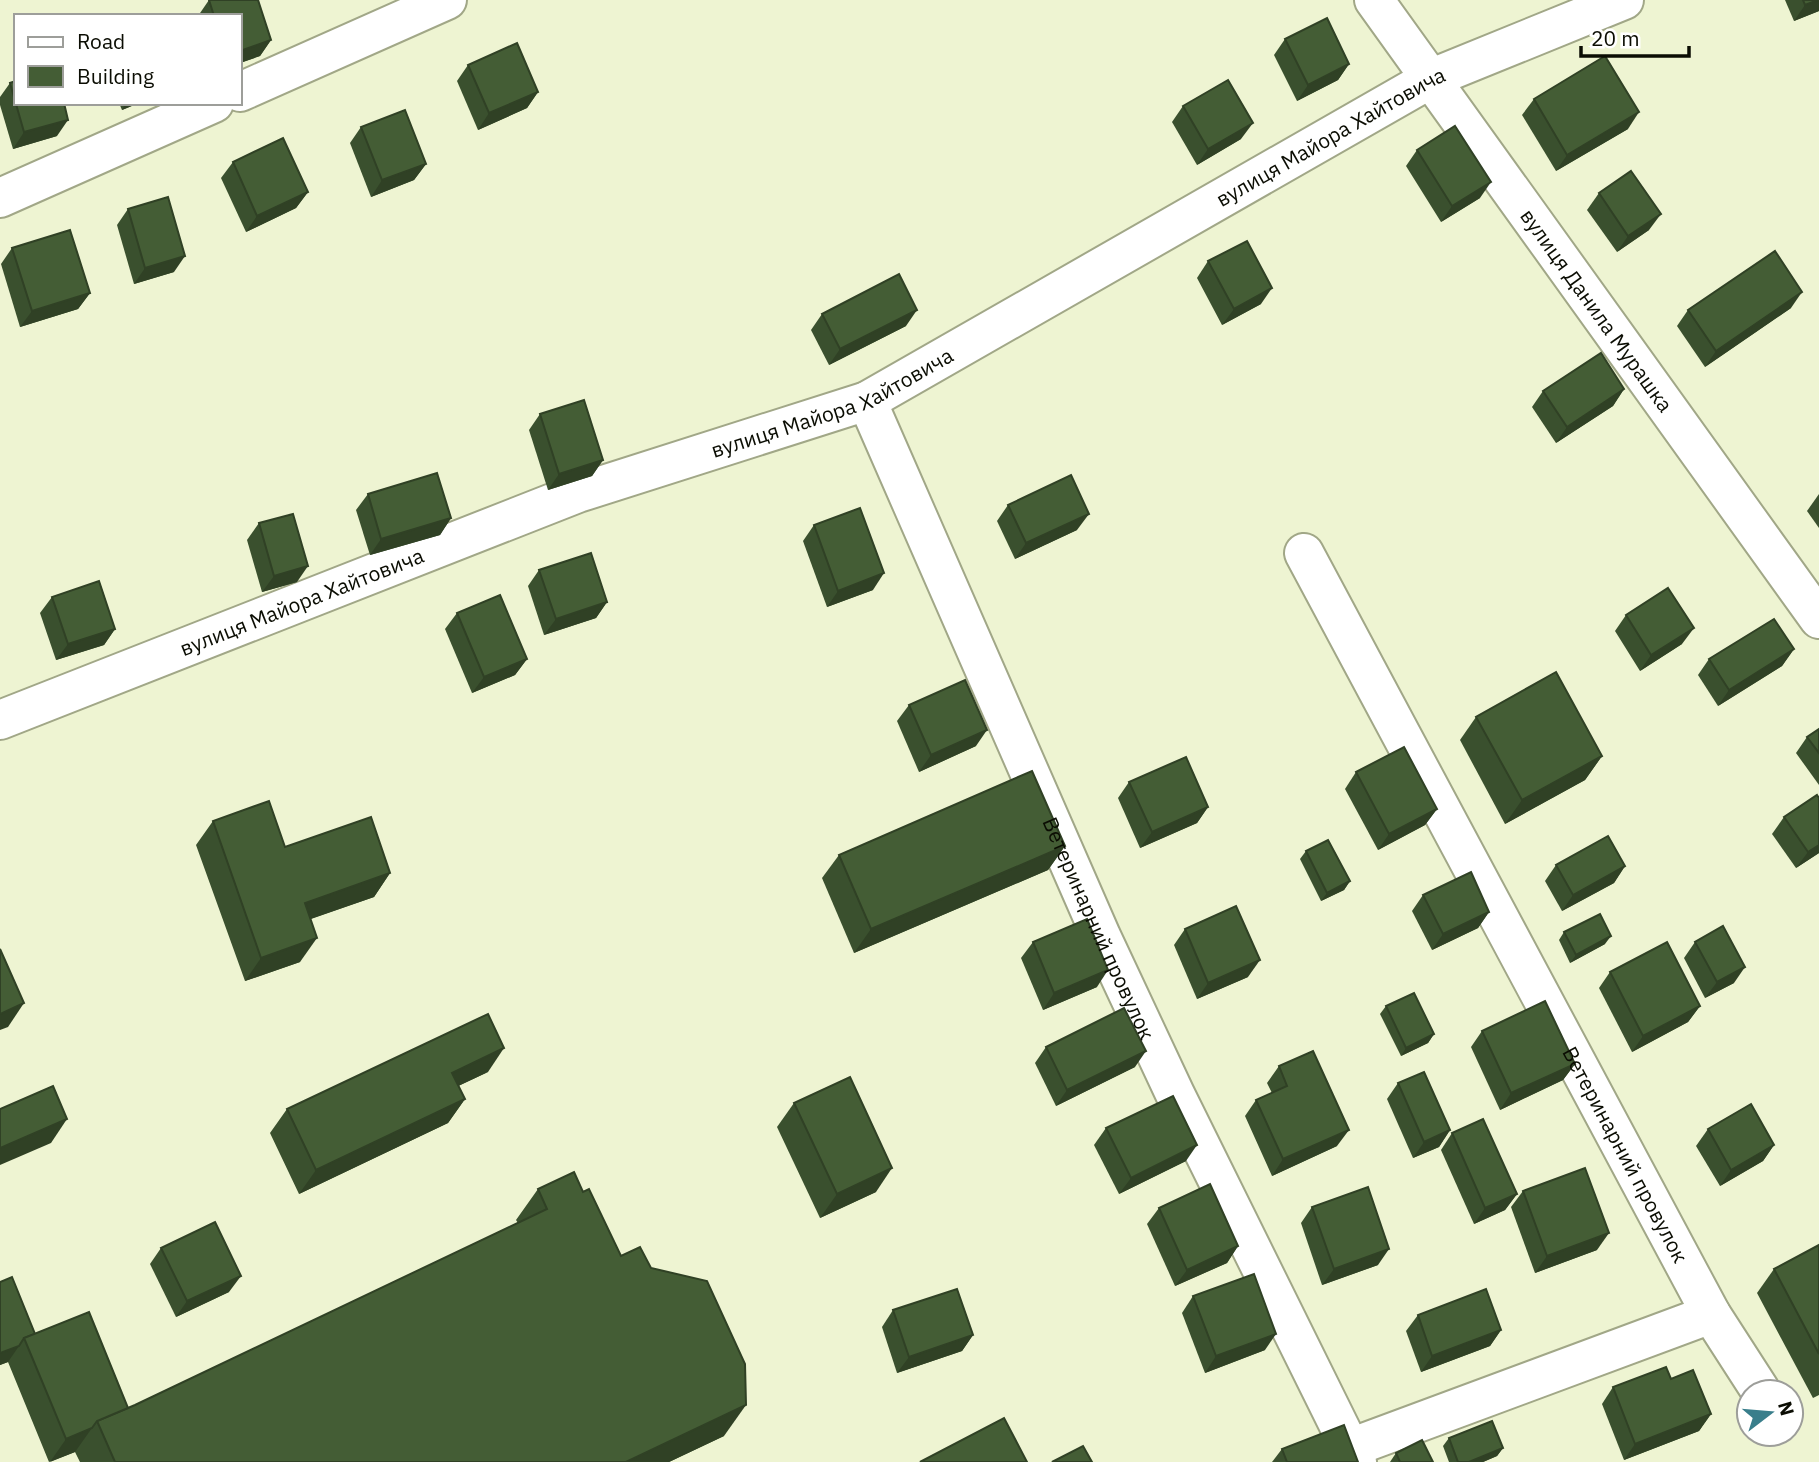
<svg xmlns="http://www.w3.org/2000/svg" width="1819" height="1462" font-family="'IBM Plex Sans',sans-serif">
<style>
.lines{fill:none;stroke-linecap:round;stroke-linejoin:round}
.minor-casing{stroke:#a1a787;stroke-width:42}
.minor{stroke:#fff;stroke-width:38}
.wall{fill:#3a502e}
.shaded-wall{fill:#304125}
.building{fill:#445d35;stroke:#304125;stroke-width:2}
.labels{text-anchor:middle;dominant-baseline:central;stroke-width:7;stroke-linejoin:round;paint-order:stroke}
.street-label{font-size:21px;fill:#0b0d03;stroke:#fff}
</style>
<rect width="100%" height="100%" fill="#eef4d2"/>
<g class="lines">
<g class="minor-casing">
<g id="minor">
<path id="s1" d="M1374,0L1819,619"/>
<polyline points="240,92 447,0"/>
<polyline points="0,198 214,103"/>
<path id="s2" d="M867,401L1101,936L1175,1094L1357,1462"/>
<path id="s3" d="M1304,553L1711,1314L1760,1390"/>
<path id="s4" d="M0,720L578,493L867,401L1432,78L1624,0"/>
<polyline points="1350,1448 1711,1314"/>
</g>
</g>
<use href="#minor" class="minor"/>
</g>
<g class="wall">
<polygon points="209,0 258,0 271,40 260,56 240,63 240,16 198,16"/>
<polygon points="1785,0 1819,0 1819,11 1794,21"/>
<polygon points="1285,39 1349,64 1338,80 1297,101 1274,55"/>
<polygon points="468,65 538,92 527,108 478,130 457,81"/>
<polygon points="10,83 57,136 13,149 0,105 0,97"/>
<polygon points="1534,99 1628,129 1556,171 1522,115"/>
<polygon points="119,103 139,103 122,110"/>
<polygon points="1183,106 1241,139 1197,165 1172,122"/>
<polygon points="361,127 426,164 414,180 371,197 350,143"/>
<polygon points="1417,150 1480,198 1441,222 1406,166"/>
<polygon points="233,162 308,192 296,208 246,232 221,178"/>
<polygon points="1599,193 1649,230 1617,252 1587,210"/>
<polygon points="128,209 174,272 134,284 117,225"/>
<polygon points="12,248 90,293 78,309 20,327 1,264"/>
<polygon points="1208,261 1261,304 1222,325 1197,278"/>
<polygon points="1791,308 1705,367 1677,326 1688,310"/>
<polygon points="822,314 906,326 829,365 811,330"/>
<polygon points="1624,389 1613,406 1556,443 1532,407 1543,391"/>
<polygon points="540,414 603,460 592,476 548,490 529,430"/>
<polygon points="368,494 451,518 440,535 370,555 356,510"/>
<polygon points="1819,494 1819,528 1807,511"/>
<polygon points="1008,505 1077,530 1015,559 997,521"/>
<polygon points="259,523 297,582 262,592 247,540"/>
<polygon points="814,525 873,590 827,607 803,541"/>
<polygon points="539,570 607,602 596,618 544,635 528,586"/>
<polygon points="52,597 115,629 104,645 56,660 40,613"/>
<polygon points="457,613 527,659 515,675 472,693 445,629"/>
<polygon points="1626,615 1682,644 1640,671 1615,631"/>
<polygon points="1794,649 1782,666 1718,706 1698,675 1709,659"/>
<polygon points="909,705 976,746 919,772 897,721"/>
<polygon points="1476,717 1602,756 1585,780 1505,824 1460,740"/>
<polygon points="1819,729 1819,785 1796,753 1807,737"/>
<polygon points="1356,772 1437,809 1425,825 1378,850 1345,789"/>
<polygon points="1129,782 1208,807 1197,823 1140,848 1118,798"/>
<polygon points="1784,817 1819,853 1796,868 1772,834"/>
<polygon points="213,821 285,847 390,873 374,897 310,919 300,962 245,981 196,845"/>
<polygon points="1065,846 1048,870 854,953 822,878 839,855"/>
<polygon points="1306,851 1350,881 1344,890 1321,901 1300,859"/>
<polygon points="1556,865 1625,866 1614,883 1562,911 1545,881"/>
<polygon points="1423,895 1489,912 1478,928 1432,950 1412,911"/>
<polygon points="1185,929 1248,977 1197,999 1174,945"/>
<polygon points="1564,932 1605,944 1570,963 1559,940"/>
<polygon points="1033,942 1097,987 1043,1010 1021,958"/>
<polygon points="1695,942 1734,983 1705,998 1684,958"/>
<polygon points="1610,972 1700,1006 1688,1022 1632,1052 1599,988"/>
<polygon points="1386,1006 1434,1034 1428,1043 1401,1056 1380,1014"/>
<polygon points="1482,1031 1575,1064 1563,1080 1500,1110 1471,1047"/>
<polygon points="1046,1047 1135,1067 1056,1106 1035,1063"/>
<polygon points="1279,1066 1337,1146 1272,1176 1245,1116 1256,1100 1272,1093 1267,1083"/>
<polygon points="488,1072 458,1086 465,1099 448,1123 299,1194 270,1133 287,1109"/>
<polygon points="1398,1083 1450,1130 1439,1147 1413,1158 1387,1099"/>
<polygon points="794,1103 876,1192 820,1218 777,1127"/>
<polygon points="1106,1128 1186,1161 1119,1194 1094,1145"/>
<polygon points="1708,1129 1774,1145 1763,1161 1720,1186 1696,1146"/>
<polygon points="1452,1133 1517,1194 1505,1210 1474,1224 1441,1150"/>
<polygon points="538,1189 583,1192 724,1436 669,1462 80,1462 75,1452 49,1462 8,1362 0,1365 0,1282 35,1334 128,1408 518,1223 516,1220"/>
<polygon points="1523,1191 1597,1250 1535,1273 1511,1207"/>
<polygon points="1312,1207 1378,1265 1322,1285 1301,1223"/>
<polygon points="1159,1208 1238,1246 1227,1263 1175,1286 1147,1224"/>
<polygon points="1819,1245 1819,1395 1813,1398 1757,1293 1774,1269"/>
<polygon points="161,1248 229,1292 176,1317 150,1264"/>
<polygon points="1193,1296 1265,1350 1205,1373 1182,1313"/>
<polygon points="893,1310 973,1335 962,1351 897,1373 882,1327"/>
<polygon points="1418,1315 1501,1330 1490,1346 1421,1372 1406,1331"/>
<polygon points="1671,1379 1711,1414 1699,1431 1624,1460 1602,1404 1613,1387"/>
<polygon points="1449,1438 1503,1448 1497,1456 1483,1462 1449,1462 1443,1446"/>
<polygon points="1282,1449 1358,1462 1272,1462"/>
<polygon points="1396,1453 1433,1462 1390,1462"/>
</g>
<g class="shaded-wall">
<polygon points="1818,0 1819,0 1819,11 1794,21 1805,5"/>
<polygon points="271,40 260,56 240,63 240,51"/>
<polygon points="1349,64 1338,80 1297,101 1308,85"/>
<polygon points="538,92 527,108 478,130 489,113"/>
<polygon points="126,103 139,103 122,110"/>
<polygon points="1639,112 1628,129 1556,171 1567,155"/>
<polygon points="68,120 57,136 13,149 24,132"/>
<polygon points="1253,123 1241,139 1197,165 1208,149"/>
<polygon points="426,164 414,180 371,197 382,180"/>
<polygon points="1491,182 1480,198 1441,222 1452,206"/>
<polygon points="308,192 296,208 246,232 257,216"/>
<polygon points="1661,214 1649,230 1617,252 1628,236"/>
<polygon points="185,256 174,272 134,284 145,268"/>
<polygon points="1272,288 1261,304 1222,325 1234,309"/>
<polygon points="1802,292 1791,308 1705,367 1716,351"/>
<polygon points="90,293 78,309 20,327 32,311"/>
<polygon points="917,310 906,326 829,365 840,349"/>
<polygon points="1624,389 1613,406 1556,443 1567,427"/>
<polygon points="603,460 592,476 548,490 559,474"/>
<polygon points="1089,514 1077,530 1015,559 1026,543"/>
<polygon points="451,518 440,535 370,555 381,539"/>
<polygon points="308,566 297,582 262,592 274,576"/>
<polygon points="884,573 873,590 827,607 838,591"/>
<polygon points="607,602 596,618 544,635 556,619"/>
<polygon points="1694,628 1682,644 1640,671 1651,655"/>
<polygon points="115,629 104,645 56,660 68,644"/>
<polygon points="1794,649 1782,666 1718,706 1729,690"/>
<polygon points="527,659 515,675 472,693 484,677"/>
<polygon points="987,730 976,746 919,772 931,755"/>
<polygon points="1602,756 1585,780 1505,824 1522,800"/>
<polygon points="1208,807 1197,823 1140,848 1152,832"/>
<polygon points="1437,809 1425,825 1378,850 1389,834"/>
<polygon points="1819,845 1819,853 1796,868 1808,852"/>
<polygon points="1065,846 1048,870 854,953 871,929"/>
<polygon points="1625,866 1614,883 1562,911 1573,895"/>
<polygon points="390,873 374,897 288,927 305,903"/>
<polygon points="1350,881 1344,890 1321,901 1327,893"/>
<polygon points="1489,912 1478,928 1432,950 1443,934"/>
<polygon points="1611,936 1605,944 1570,963 1576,955"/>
<polygon points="317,938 300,962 245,981 261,958"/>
<polygon points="1260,960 1248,977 1197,999 1208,983"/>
<polygon points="1745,967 1734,983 1705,998 1717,982"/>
<polygon points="1108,970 1097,987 1043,1010 1054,993"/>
<polygon points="24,1003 8,1027 0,1030 0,1014"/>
<polygon points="1700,1006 1688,1022 1632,1052 1643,1036"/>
<polygon points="1434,1034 1428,1043 1401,1056 1406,1048"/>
<polygon points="504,1048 488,1072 435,1097 452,1073"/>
<polygon points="1146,1051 1135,1067 1056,1106 1067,1090"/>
<polygon points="1575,1064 1563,1080 1500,1110 1511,1093"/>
<polygon points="465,1099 448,1123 299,1194 316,1170"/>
<polygon points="67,1119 51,1143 0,1165 0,1148"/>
<polygon points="1349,1130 1337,1146 1272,1176 1283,1159"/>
<polygon points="1450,1130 1439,1147 1413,1158 1424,1142"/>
<polygon points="1197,1145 1186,1161 1119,1194 1131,1178"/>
<polygon points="1774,1145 1763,1161 1720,1186 1731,1170"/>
<polygon points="892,1168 876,1192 820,1218 837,1194"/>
<polygon points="1517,1194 1505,1210 1474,1224 1485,1208"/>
<polygon points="1609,1233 1597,1250 1535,1273 1547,1256"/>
<polygon points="1238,1246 1227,1263 1175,1286 1187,1270"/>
<polygon points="1389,1249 1378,1265 1322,1285 1334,1269"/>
<polygon points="241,1276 229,1292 176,1317 187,1301"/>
<polygon points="1501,1330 1490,1346 1421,1372 1432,1356"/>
<polygon points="1276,1334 1265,1350 1205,1373 1216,1356"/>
<polygon points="973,1335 962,1351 897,1373 909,1357"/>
<polygon points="19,1346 8,1362 0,1365 0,1353"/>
<polygon points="746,1405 724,1436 669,1462 626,1462"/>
<polygon points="1711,1414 1699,1431 1624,1460 1635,1444"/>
<polygon points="92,1428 75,1452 50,1462 66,1439"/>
<polygon points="1503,1448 1497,1456 1483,1462 1469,1462"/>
</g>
<g class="building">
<polygon points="209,0 258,0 271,40 240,51 240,16 214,16"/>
<polygon points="1803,0 1818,0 1805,5"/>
<polygon points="1327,18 1349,64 1308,85 1285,39"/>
<polygon points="517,43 538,92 489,113 468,65"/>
<polygon points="1605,56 1639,112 1567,155 1534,99"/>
<polygon points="1228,80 1253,123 1208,149 1183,106"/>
<polygon points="16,81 16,103 64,103 68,120 24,132 10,83"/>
<polygon points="405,110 426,164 382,180 361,127"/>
<polygon points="1455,126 1491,182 1452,206 1417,150"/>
<polygon points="283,138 308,192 257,216 233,162"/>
<polygon points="1631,171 1661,214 1628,236 1599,193"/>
<polygon points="168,197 185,256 145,268 128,209"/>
<polygon points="70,230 90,293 32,311 12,248"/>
<polygon points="1247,241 1272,288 1234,309 1208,261"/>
<polygon points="1775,251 1802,292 1716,351 1688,310"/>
<polygon points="899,274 917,310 840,349 822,314"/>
<polygon points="1601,353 1624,389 1567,427 1543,391"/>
<polygon points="584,400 603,460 559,474 540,414"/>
<polygon points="437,473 451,518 381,539 368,494"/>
<polygon points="1071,475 1089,514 1026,543 1008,505"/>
<polygon points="860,508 884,573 838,591 814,525"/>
<polygon points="293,514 308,566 274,576 259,523"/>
<polygon points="591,553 607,602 556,619 539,570"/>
<polygon points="99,581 115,629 68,644 52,597"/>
<polygon points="1668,588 1694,628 1651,655 1626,615"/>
<polygon points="500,595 527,659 484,677 457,613"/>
<polygon points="1774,619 1794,649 1729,690 1709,659"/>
<polygon points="1556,672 1602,756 1522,800 1476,717"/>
<polygon points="965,680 987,730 931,755 909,705"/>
<polygon points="1819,729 1819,753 1807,737"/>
<polygon points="1404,747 1437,809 1389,834 1356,772"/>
<polygon points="1186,757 1208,807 1152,832 1129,782"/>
<polygon points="1032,771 1065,846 871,929 839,855"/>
<polygon points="1817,795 1819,798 1819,845 1808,852 1784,817"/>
<polygon points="269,801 285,847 371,817 390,873 305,903 317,938 261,958 213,821"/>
<polygon points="1608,836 1625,866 1573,895 1556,865"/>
<polygon points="1328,840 1350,881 1327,893 1306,851"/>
<polygon points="1471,872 1489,912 1443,934 1423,895"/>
<polygon points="1236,906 1260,960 1208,983 1185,929"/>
<polygon points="1600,914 1611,936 1576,955 1564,932"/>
<polygon points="1087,919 1108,970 1054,993 1033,942"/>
<polygon points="1723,926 1745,967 1717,982 1695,942"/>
<polygon points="1667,942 1700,1006 1643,1036 1610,972"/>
<polygon points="0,949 24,1003 0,1014"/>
<polygon points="1414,993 1434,1034 1406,1048 1386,1006"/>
<polygon points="1545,1001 1575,1064 1511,1093 1482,1031"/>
<polygon points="1124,1008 1146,1051 1067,1090 1046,1047"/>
<polygon points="488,1014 504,1048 452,1073 465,1099 316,1170 287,1109"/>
<polygon points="1313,1051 1349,1130 1283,1159 1256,1100 1287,1086 1279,1066"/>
<polygon points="1424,1072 1450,1130 1424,1142 1398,1083"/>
<polygon points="850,1077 892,1168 837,1194 794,1103"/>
<polygon points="53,1086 67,1119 0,1148 0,1109"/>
<polygon points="1173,1096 1197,1145 1131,1178 1106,1128"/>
<polygon points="1751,1104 1774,1145 1731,1170 1708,1129"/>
<polygon points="1483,1119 1517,1194 1485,1208 1452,1133"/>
<polygon points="1585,1168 1609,1233 1547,1256 1523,1191"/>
<polygon points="574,1172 583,1192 589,1189 621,1256 640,1247 651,1268 707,1281 745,1364 746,1405 626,1462 115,1462 97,1421 135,1405 547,1209 538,1189"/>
<polygon points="1210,1184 1238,1246 1187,1270 1159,1208"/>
<polygon points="1368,1187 1389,1249 1334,1269 1312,1207"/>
<polygon points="215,1222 241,1276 187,1301 161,1248"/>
<polygon points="1819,1245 1819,1354 1774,1269"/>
<polygon points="1254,1274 1276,1334 1216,1356 1193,1296"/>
<polygon points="12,1277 35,1334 24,1338 19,1346 0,1353 0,1282"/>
<polygon points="957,1289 973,1335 909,1357 893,1310"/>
<polygon points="1486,1289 1501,1330 1432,1356 1418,1315"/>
<polygon points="89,1312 128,1408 97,1421 92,1428 66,1439 24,1338"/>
<polygon points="1666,1367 1671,1379 1693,1370 1711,1414 1635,1444 1613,1387"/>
<polygon points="1004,1418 1027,1462 920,1462"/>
<polygon points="1492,1421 1503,1448 1469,1462 1458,1462 1449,1438"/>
<polygon points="1344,1425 1358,1462 1287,1462 1282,1449"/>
<polygon points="1422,1440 1433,1462 1400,1462 1396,1453"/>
<polygon points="1083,1446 1092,1462 1052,1462"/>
</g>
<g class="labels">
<g class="street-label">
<text stroke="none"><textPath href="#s4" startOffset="1458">вулиця Майора Хайтовича</textPath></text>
<text stroke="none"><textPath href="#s1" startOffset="382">вулиця Данила Мурашка</textPath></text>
<text stroke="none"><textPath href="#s4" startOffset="891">вулиця Майора Хайтовича</textPath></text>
<text stroke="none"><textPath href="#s4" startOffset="324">вулиця Майора Хайтовича</textPath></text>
<text stroke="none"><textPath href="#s2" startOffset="576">Ветеринарний провулок</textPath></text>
<text stroke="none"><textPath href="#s3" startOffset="682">Ветеринарний провулок</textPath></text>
</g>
</g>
<rect x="14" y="14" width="228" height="91" fill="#ffffff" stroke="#9d9e9a" stroke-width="2"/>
<rect x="28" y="37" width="35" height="10" fill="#ffffff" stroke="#9d9e9a" stroke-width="2"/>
<text x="77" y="49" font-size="21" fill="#0b0d03">Road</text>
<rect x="28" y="66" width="35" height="21" fill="#445d35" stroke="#9d9e9a" stroke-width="2"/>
<text x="77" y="84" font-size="21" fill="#0b0d03">Building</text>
<g transform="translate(1770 1413) rotate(74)"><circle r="33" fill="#ffffff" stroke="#9d9e9a" stroke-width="2"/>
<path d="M0-5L12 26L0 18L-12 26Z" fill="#397e8b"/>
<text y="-10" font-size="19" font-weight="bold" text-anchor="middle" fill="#0b0d03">N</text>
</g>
<path d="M1581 46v10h108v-10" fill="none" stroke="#0b0d03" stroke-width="3.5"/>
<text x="1591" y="46" font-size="21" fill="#0b0d03" stroke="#ffffff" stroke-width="5" paint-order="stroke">20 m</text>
</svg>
